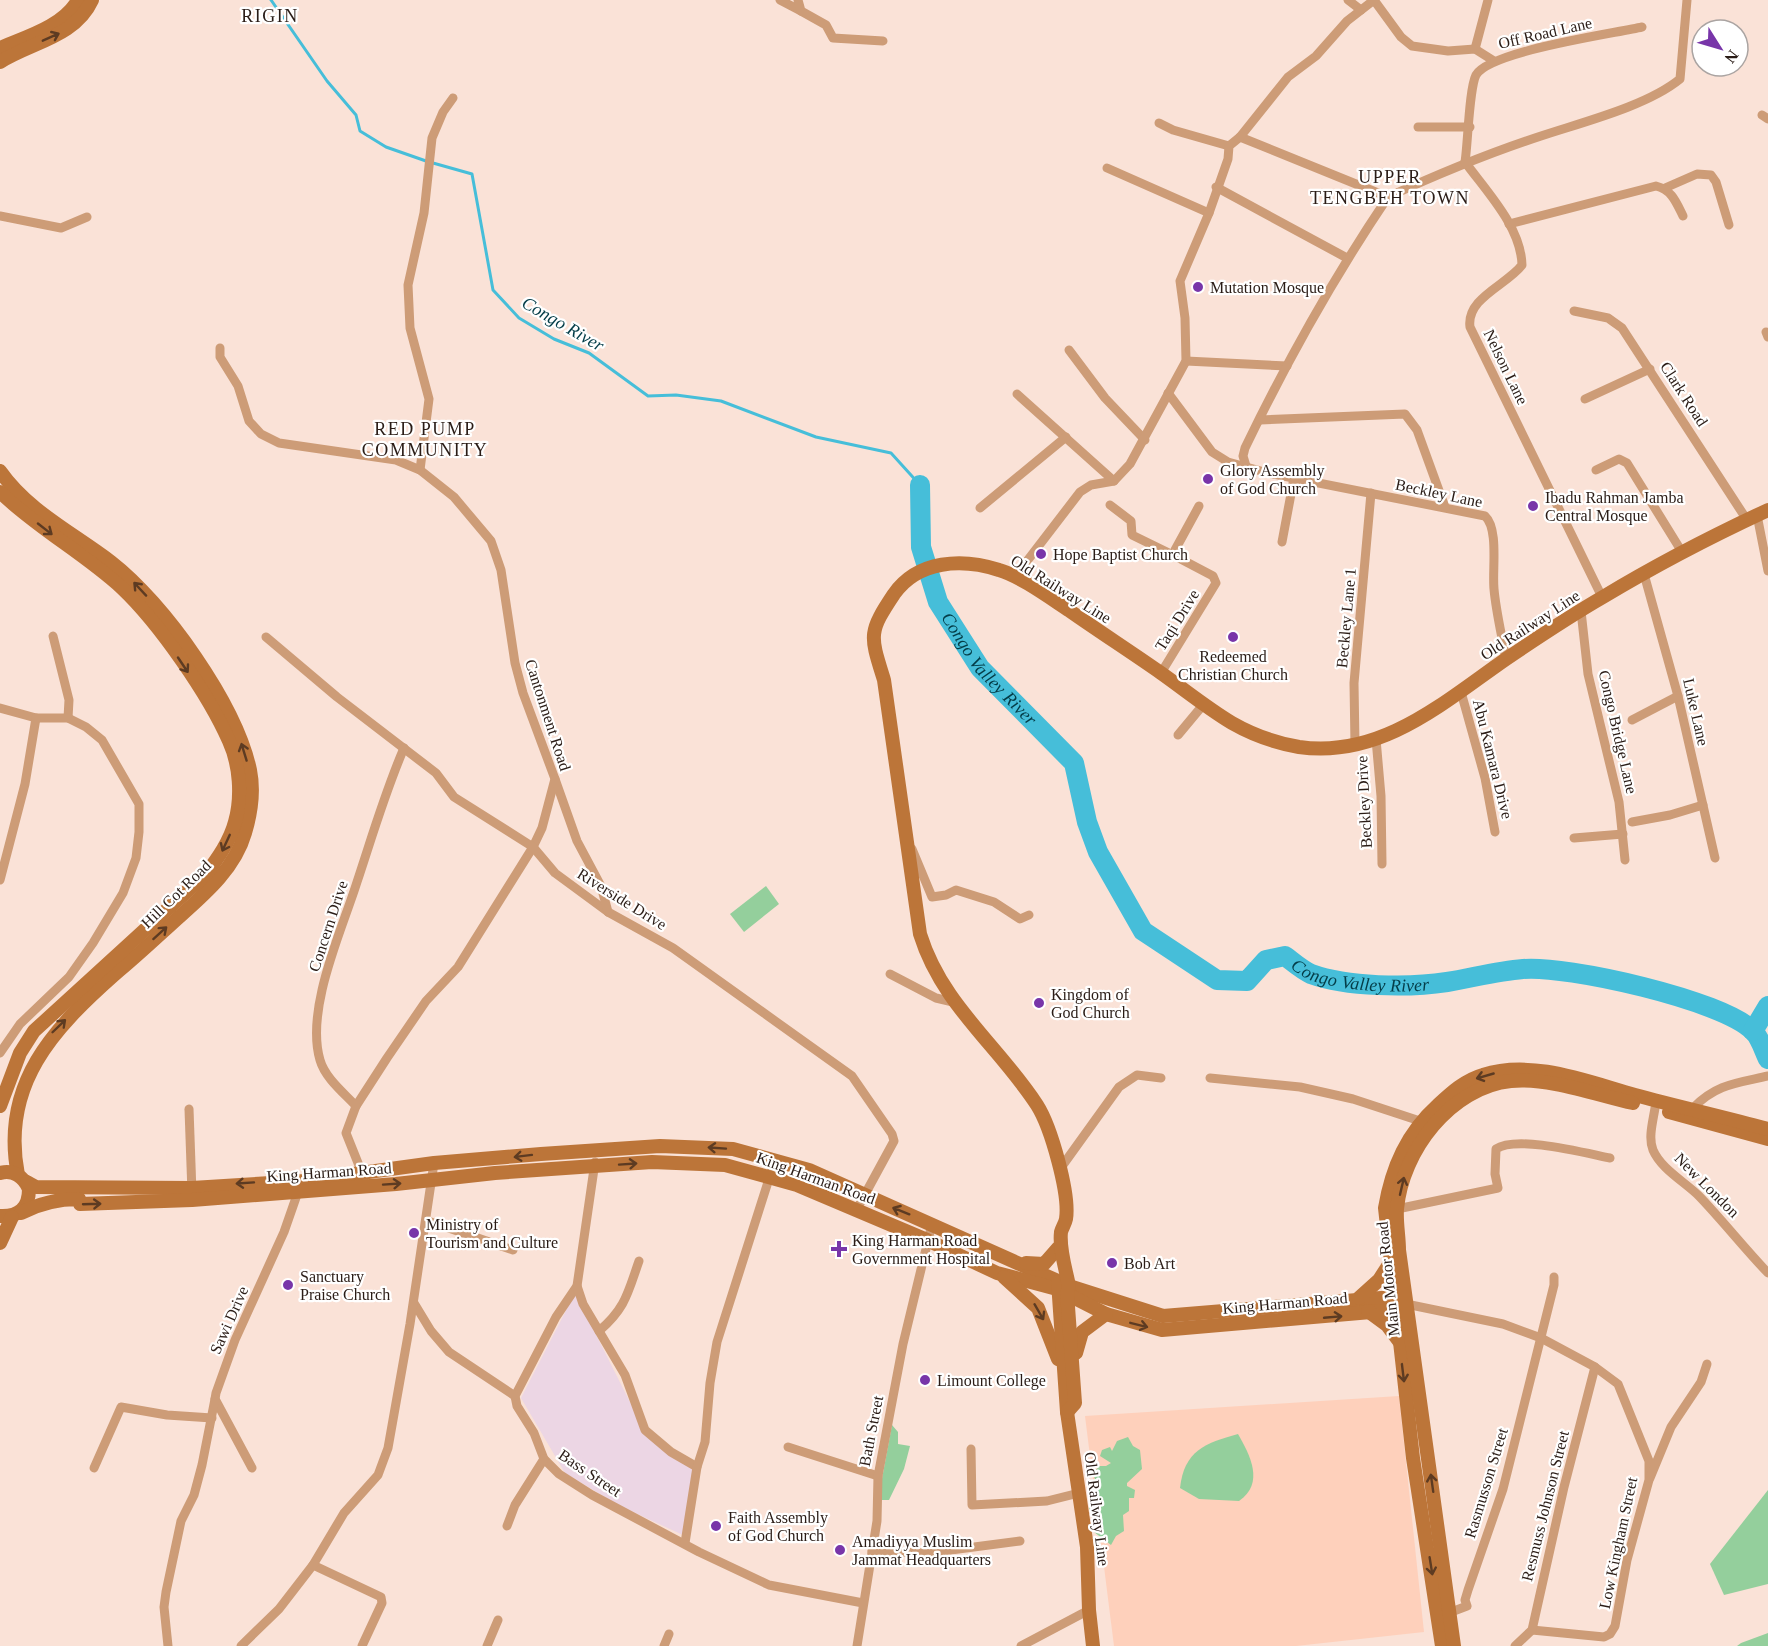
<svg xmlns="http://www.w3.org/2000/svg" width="1768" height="1646" font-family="'Times New Roman',serif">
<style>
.built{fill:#fed0bb}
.medical{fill:#ecd6e4}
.green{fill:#94cf9c}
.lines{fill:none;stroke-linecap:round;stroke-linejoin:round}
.stream{stroke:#46bed9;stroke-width:3}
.river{stroke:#46bed9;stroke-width:20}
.street{stroke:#cd9c77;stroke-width:9}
.secondary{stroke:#bc7539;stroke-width:14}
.oneway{stroke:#5d3b22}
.poi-dot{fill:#7835a9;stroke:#fff;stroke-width:2}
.labels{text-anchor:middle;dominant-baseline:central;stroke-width:4.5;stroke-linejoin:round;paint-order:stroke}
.street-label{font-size:16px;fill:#2a1c16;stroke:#fff}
.poi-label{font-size:16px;fill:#2a1c16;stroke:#fff;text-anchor:start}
.neighbourhood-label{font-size:18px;letter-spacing:1.5px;fill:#2a1c16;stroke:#fff}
.water-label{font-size:18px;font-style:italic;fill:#043d48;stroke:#fff}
</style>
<rect width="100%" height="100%" fill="#fae2d7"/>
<polygon class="built" points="1399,1396 1424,1632 1296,1646 1114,1646 1085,1416"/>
<polygon class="medical" points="575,1293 641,1424 696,1467 685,1536 618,1505 565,1473 521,1398"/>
<g class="green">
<polygon points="766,886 779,904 744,932 730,914"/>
<polygon points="892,1425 898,1432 898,1444 910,1446 904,1469 889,1500 878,1500"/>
<path d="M1238,1434C1250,1455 1265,1483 1239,1501L1199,1499L1180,1488C1184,1451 1205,1443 1238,1434Z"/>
<polygon points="1128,1437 1133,1446 1140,1450 1142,1469 1127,1483 1127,1486 1135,1490 1134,1498 1129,1498 1129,1511 1123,1515 1124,1531 1116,1536 1111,1545 1094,1532 1096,1526 1092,1515 1093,1511 1089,1509 1093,1487 1097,1484 1093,1474 1099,1466 1106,1466 1111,1463 1100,1456 1102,1450 1110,1447 1112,1451 1117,1441"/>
<polygon points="1768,1490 1768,1584 1724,1595 1710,1564"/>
<polygon points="1768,1633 1768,1646 1737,1646 1741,1643"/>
</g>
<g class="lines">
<g class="stream">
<polyline points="271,0 327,81 356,115 360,131 386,147 426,161"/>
<polyline points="433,163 472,174 493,290 519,318 554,339 589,353 648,396 676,395 721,401 816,437 891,453 920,485"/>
</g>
<g class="river">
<path id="s1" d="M920,485L921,547L938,602L980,668L1074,763L1087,822L1098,852L1143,931L1217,980L1247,981L1266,960L1285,956C1293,962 1302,970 1311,974C1347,987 1409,988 1447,982C1472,978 1497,971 1523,969C1566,965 1723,1000 1753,1031C1760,1037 1764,1051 1768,1059"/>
<polyline points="1753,1031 1768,1006"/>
</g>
<g class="street">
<polyline points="780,0 801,11"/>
<polyline points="798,0 801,11 826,25 833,38 883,41"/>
<polyline points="1348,0 1361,10"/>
<polyline points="1374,0 1401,37 1412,46 1448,51 1475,49 1494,61"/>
<polyline points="1475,49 1488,0"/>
<polyline points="1762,115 1768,119"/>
<polyline points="1159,123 1173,130 1229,146"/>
<polyline points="1418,127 1470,127"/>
<path d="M1240,137L1388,197C1438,174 1489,153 1541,136C1583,122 1647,106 1680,79L1687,0"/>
<path d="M1465,162C1487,192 1521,227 1522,265C1507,285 1466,298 1470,327L1602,597"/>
<path d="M1465,162C1468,143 1469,89 1476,75C1490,51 1611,34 1642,27"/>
<polyline points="1107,168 1209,213"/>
<polyline points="1216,187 1347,258"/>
<polyline points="1665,188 1697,174 1711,175 1716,182 1729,225"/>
<polyline points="0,216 61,228 87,217"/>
<path d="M1509,224L1656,186C1672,190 1676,202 1683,216"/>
<polyline points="1574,311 1608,318 1622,328 1747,520"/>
<polyline points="1766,332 1768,337"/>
<polyline points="220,348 220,357 238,386 249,421 261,434 279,443 396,460 420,470 454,497 491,541 501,570 515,663 523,693 555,779 542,828 533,847 458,967 426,1001 387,1058 356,1106 346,1133 364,1178"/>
<polyline points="1069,350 1105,398 1145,440"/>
<polyline points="1186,361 1287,366"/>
<path d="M1168,393L1212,452L1228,462L1268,473L1485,516C1499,529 1492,570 1494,589C1496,612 1502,636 1506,659"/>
<polyline points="1017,394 1114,481"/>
<polyline points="1585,399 1650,369"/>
<polyline points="1260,420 1405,414 1417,430 1445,507"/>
<path d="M1246,466L1243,456L1245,448C1287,361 1334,277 1388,197"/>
<polyline points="420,470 429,399 410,328 408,285 424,213 432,138 443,112 453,98"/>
<polyline points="1596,470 1619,459 1627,463 1682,552"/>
<polyline points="1110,505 1131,521 1132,535 1175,556"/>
<polyline points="980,508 1066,437"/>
<polyline points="1757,515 1768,571"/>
<polyline points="1282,542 1294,478"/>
<polyline points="1644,574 1678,696 1715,858"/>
<polyline points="1014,578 1080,492 1091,485 1114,481 1130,464 1186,361 1185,318 1180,281 1209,213 1228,159 1229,146 1240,137 1288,77 1316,56 1347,21 1374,0"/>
<polyline points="1581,611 1588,674 1619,802 1625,860"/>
<polyline points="53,636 69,700 68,718"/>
<polyline points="266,637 337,697 436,773 454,797 533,847 555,873 608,912 673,948 852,1076 892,1134 894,1141 857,1209"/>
<polyline points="1161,673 1216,583 1213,576 1175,556 1175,550 1199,506"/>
<polyline points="1461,692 1485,778 1495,832"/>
<polyline points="0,708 36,718 68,718 86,727 102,740 139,804 139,832 136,858 123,893 93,943 69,977 20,1024 0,1053"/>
<polyline points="1632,720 1678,696"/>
<polyline points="1178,735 1203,705"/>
<polyline points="1376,739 1381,796 1382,864"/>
<polyline points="1355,745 1354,683 1371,493"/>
<polyline points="555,779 577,841 601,886 608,912"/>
<polyline points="1632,822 1670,815 1703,805"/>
<polyline points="1574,838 1623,834"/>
<polyline points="912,849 932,897 946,895 956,890 994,902 1020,919 1029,915"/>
<polyline points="0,880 25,784 36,718"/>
<polyline points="890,974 936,998 953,1002"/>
<polyline points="1210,1078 1300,1087 1353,1099 1420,1121"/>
<path d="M356,1106C344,1093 325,1078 320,1060C305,1009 342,930 357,882C372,837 385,792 404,748"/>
<path d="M1655,1108C1653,1121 1648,1138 1653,1150C1661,1169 1685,1182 1699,1196C1723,1221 1744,1248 1768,1273"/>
<path d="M1693,1108C1716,1084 1737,1083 1768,1076"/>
<polyline points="189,1109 192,1193"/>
<polyline points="595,1162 577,1286 556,1317 515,1396 517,1406 534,1433 544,1459 559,1474 592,1495 699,1552 769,1585 863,1603"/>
<polyline points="1060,1169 1119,1087 1137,1075 1161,1078"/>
<path d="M1397,1209L1498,1188L1495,1174L1496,1149C1516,1135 1585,1153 1610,1158"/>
<polyline points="428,1221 513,1250"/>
<polyline points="577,1286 583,1304 625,1375 645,1430 671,1452 697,1467"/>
<polyline points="414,1303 431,1331 449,1352 515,1396"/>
<polyline points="1406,1304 1503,1324 1541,1338 1595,1367 1618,1384 1649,1461 1649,1480 1627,1560 1615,1626 1610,1634 1604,1637 1532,1630"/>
<path d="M599,1331C626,1308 628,1292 639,1261"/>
<polyline points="788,1447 878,1476"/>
<polyline points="971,1449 972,1505 1047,1501 1079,1493"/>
<polyline points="94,1468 121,1407 167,1415 212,1418"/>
<polyline points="252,1468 215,1399 216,1393 235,1340 284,1232 299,1189"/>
<polyline points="1650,1478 1671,1427 1701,1382 1707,1364"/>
<polyline points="507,1526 515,1505 544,1459"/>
<polyline points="685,1543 697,1467 705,1442 710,1383 717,1342 775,1160"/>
<polyline points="872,1551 928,1553 1020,1541"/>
<polyline points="313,1565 381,1597 382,1603 362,1646"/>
<polyline points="1446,1614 1467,1606 1465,1600 1468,1590 1503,1489 1554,1285 1554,1277"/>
<polyline points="168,1646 164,1607 166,1592 181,1521 194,1495 202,1465 215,1399"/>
<polyline points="241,1646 279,1609 313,1565 344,1513 378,1475 388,1448 410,1324 434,1163"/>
<polyline points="487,1646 498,1620"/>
<polyline points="664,1646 669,1634"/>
<polyline points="857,1646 877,1521 878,1476 903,1344 932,1224"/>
<polyline points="1021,1646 1089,1610"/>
<polyline points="1515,1646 1532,1630 1564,1487 1595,1367"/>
</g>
<g class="secondary">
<path d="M0,48C26,37 64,26 78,0"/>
<path d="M0,62C32,42 75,37 92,0"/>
<path d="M0,471C28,511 73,533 111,562C164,603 236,704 250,770C254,790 251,813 245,833C235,868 206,893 179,917C158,936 137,956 115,974C54,1028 0,1084 18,1175"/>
<path d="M0,492C37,528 84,553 122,588C159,623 209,695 229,741C240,765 242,797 235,822C230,841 218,858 206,874L34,1031L20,1053L0,1106"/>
<polyline points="1669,1112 1768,1139"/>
<path d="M0,1173C13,1169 24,1177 29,1189C29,1208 19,1217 0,1216"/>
<polyline points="27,1182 36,1187 192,1188 303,1181 434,1163 541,1154 660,1146 733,1149 809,1170 1069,1286 1163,1316 1405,1296"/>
<path d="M21,1213C40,1203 57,1199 79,1199L80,1204L192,1200L396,1184L495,1173L652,1162L725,1165L797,1185L927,1240L997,1273L1057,1289L1106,1314L1162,1330L1406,1309"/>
<polyline points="0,1243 12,1217"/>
<polyline points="1026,1263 1044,1264 1058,1248"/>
<polyline points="1004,1277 1038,1308 1058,1359"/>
<polyline points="1058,1282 1067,1412 1087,1547 1089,1610 1093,1646"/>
<polyline points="1359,1298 1379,1280 1390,1263"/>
<polyline points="1368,1311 1387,1325 1399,1341"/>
<polyline points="1076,1353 1082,1332 1106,1314"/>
<path d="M1067,1412L1075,1403L1067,1293L1069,1286C1066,1270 1059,1249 1061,1232C1062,1228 1065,1224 1066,1219C1070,1194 1051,1127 1037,1105C998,1045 942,1005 920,934L884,680C870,635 868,633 894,594C918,560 962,558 999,570C1020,576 1050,598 1070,611C1100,632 1131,652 1161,673C1185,690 1207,708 1232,723C1253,735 1276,743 1299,747C1381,759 1444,702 1506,659C1537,638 1570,616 1603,597C1656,565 1712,536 1768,510"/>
<path d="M1442,1646L1413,1458L1385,1208C1392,1167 1407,1133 1438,1105C1451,1093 1465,1080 1483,1075C1532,1059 1588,1082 1635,1095C1679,1107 1724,1117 1768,1129"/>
<path d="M1454,1646L1399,1250C1399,1237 1396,1222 1397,1209C1402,1151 1451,1087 1511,1081C1548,1077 1597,1095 1633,1103"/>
</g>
</g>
<defs><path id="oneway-shaft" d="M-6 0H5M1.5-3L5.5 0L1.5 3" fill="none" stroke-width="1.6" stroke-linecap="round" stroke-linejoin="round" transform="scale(1.5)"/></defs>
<g class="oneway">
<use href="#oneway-shaft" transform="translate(51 37) rotate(-24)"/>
<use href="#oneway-shaft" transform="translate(45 529) rotate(38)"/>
<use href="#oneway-shaft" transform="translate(140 589) rotate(-133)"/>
<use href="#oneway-shaft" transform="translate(183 665) rotate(56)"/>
<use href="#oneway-shaft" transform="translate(244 752) rotate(-107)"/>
<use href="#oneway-shaft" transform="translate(226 843) rotate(115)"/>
<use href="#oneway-shaft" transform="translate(160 933) rotate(-42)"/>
<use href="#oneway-shaft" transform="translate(59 1026) rotate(-44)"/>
<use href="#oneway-shaft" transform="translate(1485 1076) rotate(164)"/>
<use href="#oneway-shaft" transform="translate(717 1148) rotate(-176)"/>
<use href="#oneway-shaft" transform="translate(523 1156) rotate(173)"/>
<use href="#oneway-shaft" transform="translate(628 1164) rotate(-4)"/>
<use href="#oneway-shaft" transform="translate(245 1183) rotate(176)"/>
<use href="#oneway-shaft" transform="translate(392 1184) rotate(-4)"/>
<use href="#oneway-shaft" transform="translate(1402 1186) rotate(-77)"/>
<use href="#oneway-shaft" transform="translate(92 1204) rotate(-2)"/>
<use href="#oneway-shaft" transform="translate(901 1211) rotate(-158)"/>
<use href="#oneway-shaft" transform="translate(1039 1312) rotate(60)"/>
<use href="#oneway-shaft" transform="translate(1333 1317) rotate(-5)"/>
<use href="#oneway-shaft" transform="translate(1139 1325) rotate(14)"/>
<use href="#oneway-shaft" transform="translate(1403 1373) rotate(83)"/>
<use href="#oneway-shaft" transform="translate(1432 1483) rotate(-98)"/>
<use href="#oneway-shaft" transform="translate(1431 1566) rotate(81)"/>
</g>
<g class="poi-dot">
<circle cx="1198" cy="287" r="6"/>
<circle cx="1208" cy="479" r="6"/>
<circle cx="1533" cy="506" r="6"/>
<circle cx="1041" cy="554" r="6"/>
<circle cx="1233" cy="637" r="6"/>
<circle cx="1039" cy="1003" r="6"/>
<circle cx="414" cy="1233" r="6"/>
<path d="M836 1240h6v6h6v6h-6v6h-6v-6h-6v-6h6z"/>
<circle cx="1112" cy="1263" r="6"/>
<circle cx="288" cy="1285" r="6"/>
<circle cx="925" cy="1380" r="6"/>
<circle cx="716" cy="1526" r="6"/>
<circle cx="840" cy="1550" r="6"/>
</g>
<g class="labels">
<g class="street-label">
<text transform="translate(1545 33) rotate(-13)">Off Road Lane</text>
<text transform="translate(1506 367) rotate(64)">Nelson Lane</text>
<text transform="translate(1684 394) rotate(57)">Clark Road</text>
<text transform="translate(1439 493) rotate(12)">Beckley Lane</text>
<text transform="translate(1061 589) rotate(32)">Old Railway Line</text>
<text transform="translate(1346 618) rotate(-85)">Beckley Lane 1</text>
<text transform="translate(1177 620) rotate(-58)">Taqi Drive</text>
<text transform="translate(1530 625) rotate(-33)">Old Railway Line</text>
<text transform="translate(1696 712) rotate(77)">Luke Lane</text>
<text transform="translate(548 715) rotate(72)">Cantonment Road</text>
<text transform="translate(1618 732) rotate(77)">Congo Bridge Lane</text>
<text transform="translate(1493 759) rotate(76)">Abu Kamara Drive</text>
<text transform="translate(1364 802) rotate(-93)">Beckley Drive</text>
<text transform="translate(176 894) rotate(-44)">Hill Cot Road</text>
<text transform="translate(622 899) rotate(32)">Riverside Drive</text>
<text transform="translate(328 926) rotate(-72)">Concern Drive</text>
<text transform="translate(329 1172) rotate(-4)">King Harman Road</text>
<text transform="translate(816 1178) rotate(20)">King Harman Road</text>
<text transform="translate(1707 1185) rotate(45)">New London</text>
<text transform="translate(1388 1279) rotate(-96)">Main Motor Road</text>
<text transform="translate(1285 1303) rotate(-5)">King Harman Road</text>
<text transform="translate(229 1320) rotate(-66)">Sawi Drive</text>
<text transform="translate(871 1431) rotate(-79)">Bath Street</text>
<text transform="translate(590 1473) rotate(34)">Bass Street</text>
<text transform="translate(1486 1483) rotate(-73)">Rasmusson Street</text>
<text transform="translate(1545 1506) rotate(-76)">Resmuss Johnson Street</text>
<text transform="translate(1097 1509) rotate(83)">Old Railway Line</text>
<text transform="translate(1618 1543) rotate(-78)">Low Kingham Street</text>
</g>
<g class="poi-label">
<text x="1210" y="287">Mutation Mosque</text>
<text x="1220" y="470">Glory Assembly<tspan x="1220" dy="18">of God Church</tspan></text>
<text x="1545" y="497">Ibadu Rahman Jamba<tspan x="1545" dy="18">Central Mosque</tspan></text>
<text x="1053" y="554">Hope Baptist Church</text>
<text x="1233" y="656" text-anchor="middle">Redeemed<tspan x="1233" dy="18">Christian Church</tspan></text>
<text x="1051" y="994">Kingdom of<tspan x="1051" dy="18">God Church</tspan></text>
<text x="426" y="1224">Ministry of<tspan x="426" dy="18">Tourism and Culture</tspan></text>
<text x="852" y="1240">King Harman Road<tspan x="852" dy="18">Government Hospital</tspan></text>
<text x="1124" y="1263">Bob Art</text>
<text x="300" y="1276">Sanctuary<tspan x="300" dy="18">Praise Church</tspan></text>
<text x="937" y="1380">Limount College</text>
<text x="728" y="1517">Faith Assembly<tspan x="728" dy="18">of God Church</tspan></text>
<text x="852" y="1541">Amadiyya Muslim<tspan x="852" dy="18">Jammat Headquarters</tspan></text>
</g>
<g class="neighbourhood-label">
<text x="270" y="16">RIGIN</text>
<text x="1390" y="177">UPPER<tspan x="1390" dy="21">TENGBEH TOWN</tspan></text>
<text x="425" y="429">RED PUMP<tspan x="425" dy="21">COMMUNITY</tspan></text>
</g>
<g class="water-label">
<text transform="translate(563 324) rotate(30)">Congo River</text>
<text stroke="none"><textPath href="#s1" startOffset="204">Congo Valley River</textPath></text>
<text stroke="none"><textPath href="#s1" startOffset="762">Congo Valley River</textPath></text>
</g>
</g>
<g transform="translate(1720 48) rotate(127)"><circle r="28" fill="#ffffff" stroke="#aaa4a2" stroke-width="1.5"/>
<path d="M0-4.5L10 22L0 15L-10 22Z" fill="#7835a9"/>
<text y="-9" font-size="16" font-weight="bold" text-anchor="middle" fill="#2a1c16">N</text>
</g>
</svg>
